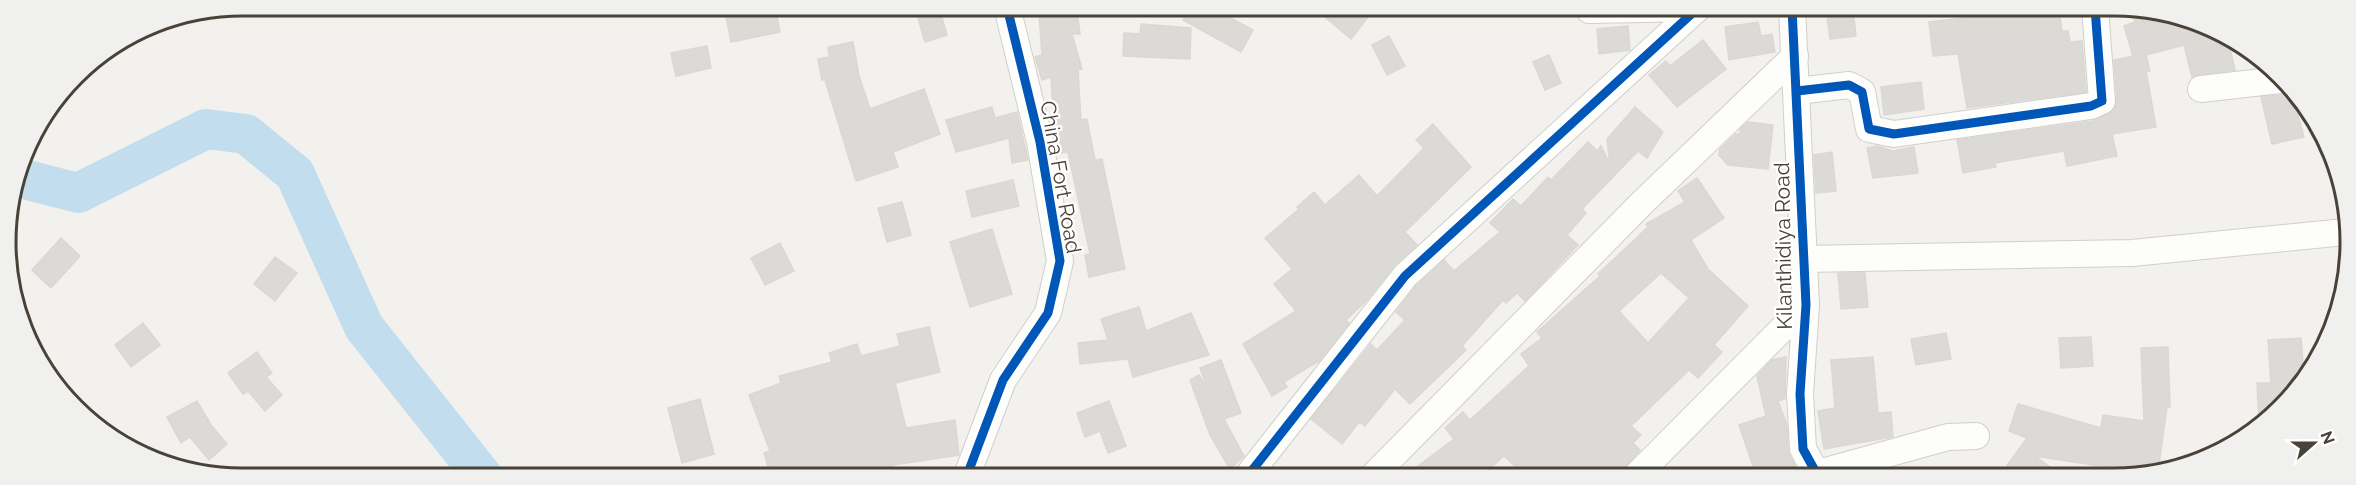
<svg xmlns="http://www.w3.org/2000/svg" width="2356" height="485" font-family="Raleway,sans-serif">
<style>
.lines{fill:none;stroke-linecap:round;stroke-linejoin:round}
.river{stroke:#c1ddee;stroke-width:40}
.building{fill:#dcdad6;stroke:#dbd8d3;stroke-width:1.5;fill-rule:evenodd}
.minor-casing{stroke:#d1cfcb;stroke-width:28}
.minor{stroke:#fdfdfc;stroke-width:26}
.cycleway-casing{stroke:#fff;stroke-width:13}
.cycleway{stroke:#0057b8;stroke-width:9}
.labels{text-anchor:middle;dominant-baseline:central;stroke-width:4.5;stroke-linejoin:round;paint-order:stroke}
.street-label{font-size:21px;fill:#494239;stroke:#fff}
.rim{fill:none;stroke:#494239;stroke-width:3}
</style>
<rect width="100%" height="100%" fill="#f3f1ed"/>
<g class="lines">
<polyline class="river" points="20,178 78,193 206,129 246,134 295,174 364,327 483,477"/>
</g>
<g class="building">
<polygon points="724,6 775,7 780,32 731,42"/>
<polygon points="930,7 939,7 947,35 925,42 916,11"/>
<polygon points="1190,7 1211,7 1253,30 1241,52 1183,20"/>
<polygon points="1313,7 1376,7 1351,39"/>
<polygon points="1826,8 1853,8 1856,36 1830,39"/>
<polygon points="2016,8 2059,8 2062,31 2068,31 2070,42 2082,41 2086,92 1967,108 1958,54 1933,56 1929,22 1973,17 1973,14"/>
<polygon points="2129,8 2144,8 2227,36 2235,70 2192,77 2184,45 2146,55 2150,71 2146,71 2156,127 2112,134 2117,156 2067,166 2064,151 1995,163 1996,167 1963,173 1957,140 2093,121 2114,109 2117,100 2114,60 2133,56 2124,26 2135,22"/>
<polygon points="1077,11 1080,34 1072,34 1082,69 1078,70 1081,120 1087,119 1095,160 1102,159 1125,269 1089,277 1085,255 1090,254 1068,152 1057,154 1051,125 1054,125 1051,77 1042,80 1035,57 1042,55 1039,14"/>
<polygon points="1758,22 1761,36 1772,34 1775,52 1729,60 1725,27"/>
<polygon points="1141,24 1191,28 1190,59 1123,56 1124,33 1140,34"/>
<polygon points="1628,26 1630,50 1599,54 1597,29"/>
<polygon points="1389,36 1405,66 1387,75 1372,45"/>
<polygon points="1703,40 1726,69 1677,107 1649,75 1666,61 1670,66"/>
<polygon points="853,42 859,76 870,109 924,89 940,134 893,152 898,167 856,181 825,80 822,80 818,59 829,57 828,47"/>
<polygon points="707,46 711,68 676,76 671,53"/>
<polygon points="1549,55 1561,83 1545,90 1533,62"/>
<polygon points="1921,82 1924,109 1884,115 1881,87"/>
<polygon points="2291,90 2304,137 2272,144 2261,97 2282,95"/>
<polygon points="992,107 995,118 1017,112 1028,160 1012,163 1009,138 956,152 946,120"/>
<polygon points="1635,107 1663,132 1647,158 1638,151 1582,209 1586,213 1567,235 1578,245 1525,301 1517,293 1506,303 1503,300 1462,346 1466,350 1410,404 1395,389 1365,426 1359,422 1342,444 1311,419 1371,344 1377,350 1405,320 1396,312 1416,286 1444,260 1454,271 1500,232 1490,223 1513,199 1521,206 1548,177 1551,180 1588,142 1597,151 1601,146 1610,164 1607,139"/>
<polygon points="1748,122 1773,125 1768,169 1728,165 1719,155 1720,149 1736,134 1740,134 1740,129"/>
<polygon points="1433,124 1471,167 1405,232 1417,245 1395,265 1365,302 1346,320 1349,323 1319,361 1284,382 1287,387 1272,396 1243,344 1296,311 1274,284 1292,269 1265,238 1299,209 1297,207 1314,192 1325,205 1359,175 1377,196 1424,148 1416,140"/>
<polygon points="1877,146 1893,151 1914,147 1918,173 1873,178 1867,148"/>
<polygon points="1832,152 1836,191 1816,193 1814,155"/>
<path d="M1697,178L1724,218L1691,240L1708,269L1748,306L1714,345L1722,352L1698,378L1689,370L1631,426L1641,435L1633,443L1640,450L1620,474L1616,478H1528L1504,456L1479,478H1402L1454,439L1445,428L1463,412L1470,420L1529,366L1521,354L1542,338L1537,332L1600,276L1598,274L1648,227L1646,224L1685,202L1678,191ZM1661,273L1689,298L1648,343L1619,311Z"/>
<polygon points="1013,180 1019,206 972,217 966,191"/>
<polygon points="902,202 911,235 887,242 878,208"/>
<polygon points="992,229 1012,294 970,307 950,242"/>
<polygon points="61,238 80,256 51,288 32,270"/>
<polygon points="780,243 794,271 765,285 751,258"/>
<polygon points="275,257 297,273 275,301 254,284"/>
<polygon points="1838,273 1865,273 1868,307 1841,309"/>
<polygon points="1139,307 1146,331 1191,313 1209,355 1133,377 1128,359 1080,364 1078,343 1108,340 1101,319"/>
<polygon points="143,323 160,345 131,367 115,345"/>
<polygon points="929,327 940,372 895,383 906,428 955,420 959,455 893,465 894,476 883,478 874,478 872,468 841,476 839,468 799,477 771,477 764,453 770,451 749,395 781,383 779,376 832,362 829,353 857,344 861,356 900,346 897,334"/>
<polygon points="1946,333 1951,359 1916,365 1911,339"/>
<polygon points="2091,337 2093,366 2061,368 2059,338"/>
<polygon points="2301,338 2304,376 2295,377 2296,389 2280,410 2259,424 2257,383 2271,383 2268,340"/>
<polygon points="2168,347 2170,407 2167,407 2158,472 2124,478 2125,470 2035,456 2065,478 1998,478 2027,438 2009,431 2018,404 2101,428 2103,415 2144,421 2141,348"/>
<polygon points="257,352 272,373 266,377 282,395 265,411 248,391 243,394 228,373"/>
<polygon points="1786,357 1785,399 1778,401 1787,425 1788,450 1795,466 1757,478 1739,425 1766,416 1757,376 1772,360"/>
<polygon points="1873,357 1878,413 1891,412 1893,437 1824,449 1818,411 1835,408 1831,360"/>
<polygon points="1221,360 1241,413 1224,419 1244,456 1230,469 1210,435 1190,380 1199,375 1208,390 1200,368"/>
<polygon points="700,399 714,454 682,463 668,408"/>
<polygon points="197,401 211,425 227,444 209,460 190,437 181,443 167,417"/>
<polygon points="1109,401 1126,446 1108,453 1100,431 1085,437 1077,413"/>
</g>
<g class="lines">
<g class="minor-casing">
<g id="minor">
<polyline points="1792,8 1806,305 1800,394 1803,449 1819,478"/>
<polyline points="1589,10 1696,8"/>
<polyline points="2201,89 2280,80"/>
<polyline points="1797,91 1849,85 1862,92 1869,129 1894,134 2091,106 2102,101 2095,8"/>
<polyline points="1804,259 2132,253 2345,232"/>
<polyline points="1815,474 1948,437 1976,436"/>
<polyline points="966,478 1003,380 1048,313 1060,261 1040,142 1007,7"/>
<polyline points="1246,478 1405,276 1698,8"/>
<polyline points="1371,478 1642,203 1795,56"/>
<polyline points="1634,478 1806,305"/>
</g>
</g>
<use href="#minor" class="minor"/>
<g class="cycleway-casing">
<g id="cycleway">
<polyline points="1792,8 1806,305 1800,394 1803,449 1819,478"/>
<polyline points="1797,91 1849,85 1862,92 1869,129 1894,134 2091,106 2102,101 2095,8"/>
<polyline points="966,478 1003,380 1048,313 1060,261 1040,142 1007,7"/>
<polyline points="1246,478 1405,276 1698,8"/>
</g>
</g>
<use href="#cycleway" class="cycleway"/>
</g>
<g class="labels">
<g class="street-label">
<text transform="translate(1061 177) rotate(80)">China Fort Road</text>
<text transform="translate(1783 246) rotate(-91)">Kilanthidiya Road</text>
</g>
</g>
<path d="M0 0H2356V485H0ZM242 16H2114A226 226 0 0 1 2340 242V242A226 226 0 0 1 2114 468H242A226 226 0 0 1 16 242V242A226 226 0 0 1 242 16Z" fill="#f0f0ef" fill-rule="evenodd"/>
<path class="rim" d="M242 16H2114A226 226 0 0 1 2340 242V242A226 226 0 0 1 2114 468H242A226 226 0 0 1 16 242V242A226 226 0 0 1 242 16Z"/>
<g transform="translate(2314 443) rotate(69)" stroke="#ffffff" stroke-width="4.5" paint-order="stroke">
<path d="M0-4.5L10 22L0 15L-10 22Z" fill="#494239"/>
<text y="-9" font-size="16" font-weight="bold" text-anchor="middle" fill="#494239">N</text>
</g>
</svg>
